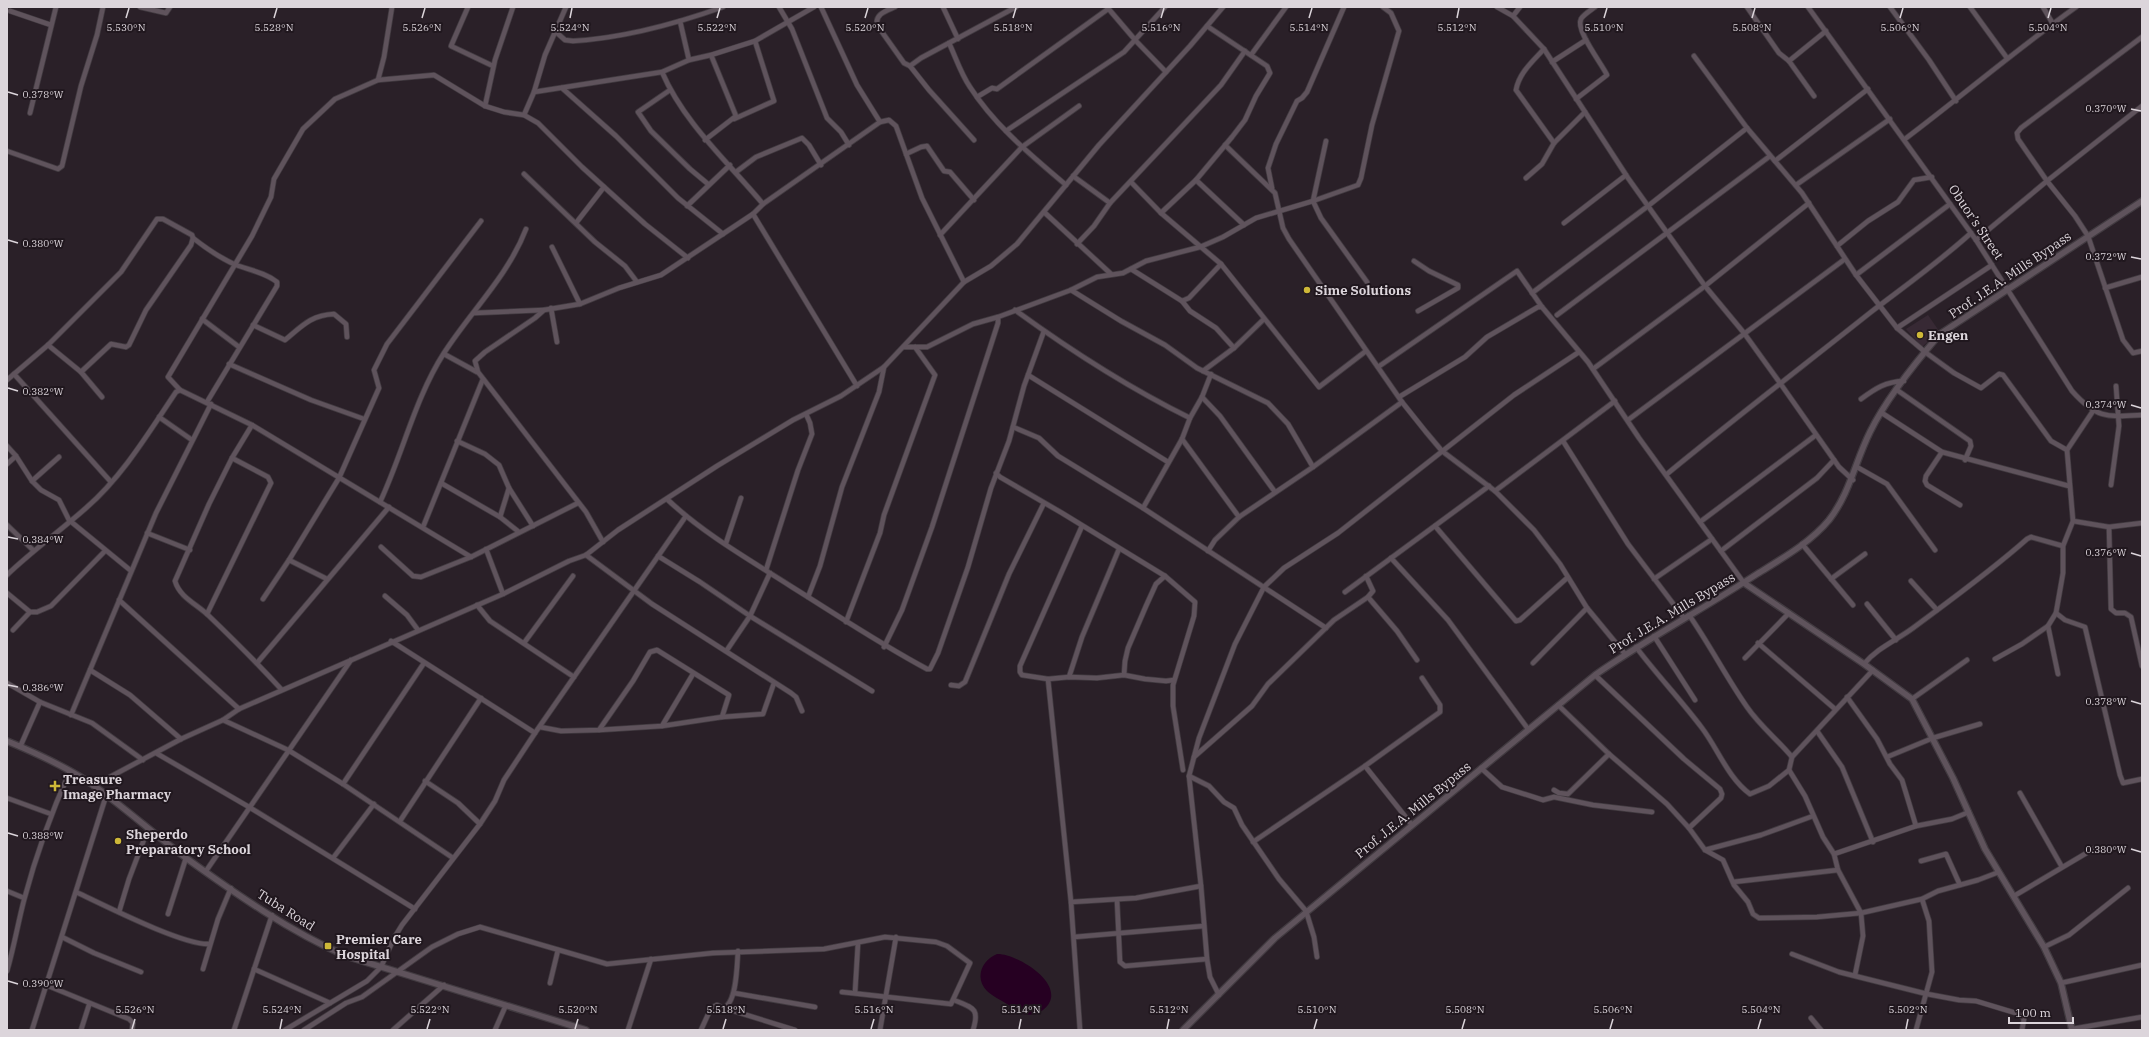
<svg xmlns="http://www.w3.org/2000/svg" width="2149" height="1037" font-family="'IBM Plex Serif',serif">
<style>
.built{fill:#372934}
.water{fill:#260022}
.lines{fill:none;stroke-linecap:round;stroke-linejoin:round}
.minor-casing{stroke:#423b41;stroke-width:6}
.tertiary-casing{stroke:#423b41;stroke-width:8}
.minor{stroke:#5f535c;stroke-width:4.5}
.tertiary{stroke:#5f535c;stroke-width:5.5}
.ticks{fill:none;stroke:#dcd5db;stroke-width:1.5}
.poi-dot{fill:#ceb838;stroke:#20171e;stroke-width:1.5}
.labels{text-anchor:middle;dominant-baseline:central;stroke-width:4;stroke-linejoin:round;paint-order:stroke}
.street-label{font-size:13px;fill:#dcd5db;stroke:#20171e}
.poi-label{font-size:13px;font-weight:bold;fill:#dcd5db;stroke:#20171e;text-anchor:start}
.ticks-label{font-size:10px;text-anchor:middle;fill:#dcd5db;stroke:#20171e;stroke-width:4;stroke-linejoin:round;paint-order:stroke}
</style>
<rect width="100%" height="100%" fill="#2a2028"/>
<polygon class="built" points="1928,315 1939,331 1922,347 1906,329"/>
<path class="water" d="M997,954C1017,953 1072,987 1043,1010C1037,1014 1029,1016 1022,1014C1017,1012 1012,1007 1007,1004C1001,1000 992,996 987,991C974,978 982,960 997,954Z"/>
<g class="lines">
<g class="minor-casing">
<g id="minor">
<polyline points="140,7 166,13 170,7"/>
<polyline points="468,7 451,46 493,66"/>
<polyline points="779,7 792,29 827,118 841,132 849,145"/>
<polyline points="821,7 857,85 880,122"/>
<path d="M895,7C886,11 875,14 877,25L904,63L910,66L921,58L1016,7"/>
<polyline points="943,7 958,39"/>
<polyline points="1107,7 1136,41 1166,72"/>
<polyline points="1497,7 1513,16 1544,49 1628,178 1705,286 1744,333 1780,383 1839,467 1853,480"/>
<polyline points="1747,7 1779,53 1789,61 1814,96"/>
<path d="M1808,7L1976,240L2072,391C2097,419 2107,417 2142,415"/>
<polyline points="1890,7 1929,60 1956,101"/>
<polyline points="1970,7 2007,58"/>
<polyline points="2043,7 2053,24"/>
<polyline points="10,11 51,25"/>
<polyline points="1513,16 1520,7"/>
<polyline points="680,21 689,60"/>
<path d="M556,32L565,40L573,41C625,38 675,24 723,7"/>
<polyline points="2142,37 2021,128 2017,133 2018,139 2047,181 2142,106"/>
<path d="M949,43C956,58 961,74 970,87C995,126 1031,155 1066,185"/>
<path d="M1544,49C1533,61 1519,73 1516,90L1554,143"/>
<polyline points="1251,55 1286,7"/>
<polyline points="1694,56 1747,128 1802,193 1856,275 1897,328 1925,352 1954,373 1981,388 1999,374 2003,375 2051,441 2067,450"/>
<polyline points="1789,61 1826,31"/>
<polyline points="1552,62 1586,40"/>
<polyline points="910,66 929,90 974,140"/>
<path d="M662,72C684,123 727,161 763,204"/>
<polyline points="378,80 384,57 392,7"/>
<polyline points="562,88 616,136 678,198 723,234"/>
<polyline points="670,90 638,112 651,131 690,169 708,184"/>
<polyline points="534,92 662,72 689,60 711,55 755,41 814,7"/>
<polyline points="977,97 992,88 997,89 1108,9"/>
<path d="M1576,99L1607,75C1602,64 1575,30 1581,19C1583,15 1591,10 1595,7"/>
<polyline points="485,106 495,60 513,7"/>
<polyline points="30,113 56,7"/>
<polyline points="524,115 534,92 545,55 566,7"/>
<polyline points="734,119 774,101 755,41"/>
<polyline points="1006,131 1124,52 1165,7"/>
<path d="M1905,139C1962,96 2017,49 2076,7"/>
<polyline points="705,140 736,116 711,55"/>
<polyline points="1326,141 1313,201 1321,218 1367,282"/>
<polyline points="1225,145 1275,193 1283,228 1289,239 1402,402 1426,432 1442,451 1495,491 1534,530 1560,564 1587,608 1625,654"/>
<polyline points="7,151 58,169 62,166 81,86 97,35 103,7"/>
<polyline points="906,154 921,147 927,146 944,171 950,172 974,200"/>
<polyline points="1775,161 1868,89"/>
<polyline points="736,172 756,157 802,138 809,145 821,165"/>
<polyline points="524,174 595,242 625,266 637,282"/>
<polyline points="1073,176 1110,203"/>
<polyline points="1526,178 1542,164 1554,143 1585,112"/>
<polyline points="1196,180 1244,225"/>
<polyline points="1131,182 1161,213 1221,264 1189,298 1182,301 1131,269"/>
<polyline points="1796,185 1890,119"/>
<polyline points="1272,188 1268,168 1276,144 1297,101 1302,98 1307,92 1344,7"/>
<polyline points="687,206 730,165"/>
<polyline points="1044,212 1111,274"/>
<polyline points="1161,213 1196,180 1232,137 1245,120 1256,96 1270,73 1267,66 1207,26"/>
<polyline points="753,214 857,386"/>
<polyline points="576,223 604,187"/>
<polyline points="1564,223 1626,175"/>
<polyline points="940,235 1022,147 1079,106"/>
<path d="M193,238C207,249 220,258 236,265C250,270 266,273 277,282V286L207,402"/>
<polyline points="1976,240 2047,181 2075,216 2088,236 2123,340 2133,353 2142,351"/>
<polyline points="1077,244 1094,226 1110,203 1221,85 1245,51"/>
<polyline points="1837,246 1868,221 1898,202 1914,180 1932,177"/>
<polyline points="552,247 580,304"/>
<polyline points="1414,261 1429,271 1458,285 1458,288 1418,311"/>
<polyline points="1221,264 1319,387 1366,351"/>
<polyline points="1856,275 1950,204"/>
<polyline points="2105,288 2142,277"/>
<polyline points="1071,290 1121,321 1165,345 1197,368 1268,403 1288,424 1313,467"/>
<polyline points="1532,293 1648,206 1747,128"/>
<polyline points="1182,301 1190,311 1216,328 1234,348"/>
<polyline points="551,308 557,342"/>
<path d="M1015,310C1070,350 1129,388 1190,418"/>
<polyline points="474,313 544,310"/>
<polyline points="1557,315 1770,156"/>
<polyline points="202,319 239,347"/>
<path d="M253,325L285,340C302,326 311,315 334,314L346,324L347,337"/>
<polyline points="1897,328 1992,265"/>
<polyline points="48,345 81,372 102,397"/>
<polyline points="904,347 927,347 973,324 998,317 1071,290 1097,277 1123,273 1146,261 1200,247 1223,237 1256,218 1313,201 1358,185 1361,178 1372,125 1399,31 1391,13 1383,7"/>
<polyline points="444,354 477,372"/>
<polyline points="229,364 311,400 364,419"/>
<polyline points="1378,367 1517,271 1542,307 1588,362 1639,438 1744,583"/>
<polyline points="1593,369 1705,286 1809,203"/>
<polyline points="1203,371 1234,348 1264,319"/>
<polyline points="14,374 111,482"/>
<polyline points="1028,375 1168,462"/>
<polyline points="7,380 48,345 121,272 157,219 163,219 192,235 193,238 191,245 146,310 129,345 126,347 111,344 81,372"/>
<polyline points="180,390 168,377 252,236 271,197 274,179 303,129 335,99 378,80 434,75 485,106 504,112 524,115 538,123 582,167 645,224 688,258"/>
<polyline points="1897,390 1970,441 1971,446 1965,460"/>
<polyline points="1202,397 1220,416 1275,492"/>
<polyline points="1399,397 1465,357 1487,337 1538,307 1542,307"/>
<path d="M1861,399C1876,388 1885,382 1904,381"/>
<polyline points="1882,413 1942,452 2069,486"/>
<polyline points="159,417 192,440"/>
<polyline points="1628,420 1845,259"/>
<path d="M252,425L232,458L209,504L175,581C180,598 197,604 209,616C234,640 258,664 281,689"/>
<polyline points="1013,427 1039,438 1058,456 1143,508 1326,628"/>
<polyline points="1182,439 1239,517"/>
<polyline points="457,441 485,454 499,465 509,488 533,526"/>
<polyline points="1563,441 1628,544 1684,618"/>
<polyline points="7,446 16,456 32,481 41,490 59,500 69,520 130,570"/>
<polyline points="1942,452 1926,476 1925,481 1927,485 1960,505"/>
<polyline points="7,464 16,456"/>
<polyline points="1857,467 1887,484 1935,550"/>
<polyline points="996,473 1000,477 1062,513 1165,576 1195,602 1194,616 1173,685 1173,706 1183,770"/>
<path d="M1667,474C1734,419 1803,366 1871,312C1905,286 1939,262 1971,233"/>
<polyline points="32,481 59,457"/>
<polyline points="441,483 500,517 519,532"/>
<polyline points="2111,485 2119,426 2116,386"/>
<polyline points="1495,491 1615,401"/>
<path d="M668,500C704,534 750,560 792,587C837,615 880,644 927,669H930L938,653L968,567L991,488L1009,441L1024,386L1044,331"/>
<path d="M380,502C403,453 415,398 444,353C471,311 508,276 526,229"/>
<polyline points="1143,508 1182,439 1190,418 1202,397 1211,374"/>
<polyline points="500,517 509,488"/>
<polyline points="2073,521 2109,527 2142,523"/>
<polyline points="1700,522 1816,435"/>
<polyline points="7,525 33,550"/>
<polyline points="1082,526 1020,666 1020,672 1022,675 1048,679 1069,677 1097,678 1124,675 1145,679 1166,681 1174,680"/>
<polyline points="1435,526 1516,621 1520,620 1567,578"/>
<polyline points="423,527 483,379"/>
<polyline points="2109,527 2111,609 2116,613 2125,613 2131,617 2142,666"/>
<polyline points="147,533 190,550"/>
<polyline points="603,542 586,512 478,372 475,361 485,352 535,318 544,310 580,304 619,288 661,275 753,214 763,204 880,122 889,120 896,126 922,198 964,282"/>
<polyline points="726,543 741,498"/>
<polyline points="1802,544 1853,605"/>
<polyline points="381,547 413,576 421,577 471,557 578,503"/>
<polyline points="486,549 503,594"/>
<polyline points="1208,551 1215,540 1239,517 1313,467 1402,402"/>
<polyline points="1721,551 1817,478 1834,460"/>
<polyline points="586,555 652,604 791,693 796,697 802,711"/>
<polyline points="658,556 700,582 750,616 872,691"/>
<polyline points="1391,558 1448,620 1528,729"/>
<polyline points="289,560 327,579"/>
<polyline points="766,570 798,470 812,434 810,423 806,414"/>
<path d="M7,575C32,551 60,531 86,508C123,476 149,432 176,392L180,390L252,425L471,557"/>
<polyline points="1654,579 1712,539"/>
<polyline points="1831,579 1865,554"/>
<polyline points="1911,581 1937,610"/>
<polyline points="1345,592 1489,486"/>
<polyline points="7,593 30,612 37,612 51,606 105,551"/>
<polyline points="385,596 407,615 418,630"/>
<polyline points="808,597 820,566 842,487 879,392 884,367"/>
<polyline points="1368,597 1397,631 1417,660"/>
<polyline points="263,599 289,560 339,478 379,388 374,370 387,344 481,221"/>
<polyline points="119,600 239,709"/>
<polyline points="1867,604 1896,640"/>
<polyline points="477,605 490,621 574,677"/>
<polyline points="2056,613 2065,620 2085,627 2120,775 2123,783 2142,779"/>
<polyline points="207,614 271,483 268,477 232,458"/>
<path d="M1689,615C1710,645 1726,677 1747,707C1760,726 1777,739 1792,757"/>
<polyline points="846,622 880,533 884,515 935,375 915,347"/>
<polyline points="2048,626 2058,674"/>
<polyline points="13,630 30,612"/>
<polyline points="1654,636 1695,700"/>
<polyline points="391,641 535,733"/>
<polyline points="524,643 573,576"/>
<polyline points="1758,643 1835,709"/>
<polyline points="884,647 902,610 932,527 998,323 998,317"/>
<path d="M1636,647C1657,675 1681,700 1702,728C1718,749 1728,778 1750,794L1769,786L1789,770L1792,757L1873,670"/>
<polyline points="727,650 750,616 770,573"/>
<polyline points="1745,658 1789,613"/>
<polyline points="1995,659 2022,644 2048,626 2056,613 2063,573 2063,546 2073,521 2067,450 2093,411"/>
<polyline points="257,663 389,507"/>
<polyline points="1533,663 1587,608"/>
<path d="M1864,664C1877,648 1897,640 1913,628C1952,599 1991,571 2027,539L2031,537L2063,546"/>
<polyline points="90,670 130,695 181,739"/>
<polyline points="1124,675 1125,661 1128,648 1146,606 1156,584 1165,576"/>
<polyline points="1595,675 1684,759 1720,789 1722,794 1721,798 1689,828"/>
<polyline points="1069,677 1082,637 1119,549"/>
<polyline points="1048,679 1071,902 1080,1030"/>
<polyline points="7,683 40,702 92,723 143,760"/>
<polyline points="951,685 959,686 965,682 1009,574 1044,503"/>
<polyline points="1847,697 1877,739 1890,764 1902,780 1916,826"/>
<polyline points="1912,699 1967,660"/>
<polyline points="1558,705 1609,754 1667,804 1689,828 1705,850 1723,860 1734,885 1748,902 1753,914 1759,918 1817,917 1861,913 1922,899 1938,891 1978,880 1999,872"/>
<polyline points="71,715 156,513 211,404"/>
<polyline points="223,720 288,750 343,784 453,858"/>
<polyline points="662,726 722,717 763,714 774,683"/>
<polyline points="540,727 561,731 599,730 633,681 650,652 657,650 729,695 722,717"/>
<polyline points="599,730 662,726 693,674"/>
<polyline points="1817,731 1842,767 1873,842"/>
<polyline points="20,747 40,702"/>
<polyline points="156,753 249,807 415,909"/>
<polyline points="1194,757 1252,706 1268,684 1334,620 1368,597 1373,591 1366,576"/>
<polyline points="1887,757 1933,738 1980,724"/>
<polyline points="1365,766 1412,825"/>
<polyline points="1481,768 1502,787 1543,800 1554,797 1593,805 1652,812"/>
<polyline points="1789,770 1805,796 1823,837 1834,854 1838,870 1861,913 1863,936 1855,975"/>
<polyline points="1189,776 1209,786 1224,802 1234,808 1242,825 1279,879 1306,911 1314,937 1317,957"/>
<polyline points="425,781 458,803 480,824"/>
<polyline points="343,784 424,663"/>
<polyline points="93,786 181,739 223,720 239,709 503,594 569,561 586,555 618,530 717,466 793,420 841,396 884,367 964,282 991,266 1017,244 1099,145 1190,46 1223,7"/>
<polyline points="1554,790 1559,793 1568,794 1609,754"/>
<polyline points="2020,793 2062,867"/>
<polyline points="7,798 51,814"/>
<polyline points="400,821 481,698"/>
<polyline points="1253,842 1365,766 1440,712 1440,705 1422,678"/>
<polyline points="1705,850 1761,835 1813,816"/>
<polyline points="1834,854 1916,826 1952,819 1969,812"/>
<polyline points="333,858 374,804"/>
<polyline points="1921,861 1946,854 1960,885"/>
<polyline points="206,871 351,660"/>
<polyline points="1733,882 1838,870"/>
<polyline points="7,891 24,898"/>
<path d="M76,892C104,905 184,946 210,944"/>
<polyline points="2014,896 2095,848"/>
<polyline points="1117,900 1120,962 1125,966 1207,959"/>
<polyline points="1071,902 1136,898 1201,886"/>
<polyline points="119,912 129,879 148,829"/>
<polyline points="168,914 186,858"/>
<polyline points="62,937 94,953 141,972"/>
<polyline points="1074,937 1204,926"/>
<polyline points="2044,947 2069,935 2128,888"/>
<polyline points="1792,954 1839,972 1927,994 1959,1000 1976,1001 2019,1014 2024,1019 2022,1030"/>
<polyline points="203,969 218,919 231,888"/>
<polyline points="254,969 330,1003"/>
<path d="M7,971C14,947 18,923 24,900C36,855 51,813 70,771"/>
<polyline points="550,983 558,950"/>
<polyline points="2061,983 2142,965"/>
<polyline points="46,985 129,1019 133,1023 132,1030"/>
<polyline points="734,993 815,1007"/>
<polyline points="855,993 858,943"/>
<polyline points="1219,995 1210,977 1207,959 1201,886 1189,776 1199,738 1235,644 1264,587 1284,568 1338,533 1514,395 1579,352"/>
<path d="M954,1000C973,1008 980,1008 973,1030"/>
<polyline points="724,1008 795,1030"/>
<polyline points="1811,1018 1821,1030"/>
<polyline points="2072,1029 2142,1017"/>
<polyline points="32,1030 106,796"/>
<polyline points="81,1030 89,1005"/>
<polyline points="234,1030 272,915"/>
<polyline points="285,1030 367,981 381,967 394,938 402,925 480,824 495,801 504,780 535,733 686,516"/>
<polyline points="304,1030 346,1003 362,997 432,947 458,934 480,927 607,964 713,953 824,949 885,937 936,942 947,946 970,963 951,1004 842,992"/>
<polyline points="393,1030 444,985"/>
<polyline points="495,1030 506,1005"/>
<polyline points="628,1030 651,959"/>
<path d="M701,1030L711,1008L717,1005L723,1008C737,1004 737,964 738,951"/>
<polyline points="880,1030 896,937"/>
<polyline points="1916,1030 1932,972 1929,921 1922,899"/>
</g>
</g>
<g class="tertiary-casing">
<g id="tertiary">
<polyline points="1744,583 1864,664 1912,699 1953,778 1985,849 2044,947 2061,983 2072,1030"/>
<path d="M7,741C36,753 67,767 93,785C125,808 154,834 186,858C236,894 289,931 346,956L586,1030"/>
<path d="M1183,1030L1275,938L1595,675C1647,639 1703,609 1757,574C1781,559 1810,543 1829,520C1850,493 1855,462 1870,432C1886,399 1915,363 1940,334L2142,201"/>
</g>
</g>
<use href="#minor" class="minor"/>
<use href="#tertiary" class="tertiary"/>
</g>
<path class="ticks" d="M126,18L129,8M274,18L277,8M422,18L425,8M570,18L572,8M717,18L720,8M865,18L868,8M1013,18L1016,8M1161,18L1164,8M1309,18L1312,8M1457,18L1459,8M1604,18L1607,8M1752,18L1755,8M1900,18L1903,8M2048,18L2051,8M8,92L18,95M2131,109L2141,111M8,240L18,243M2131,257L2141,259M8,388L18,391M2131,405L2141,408M8,537L18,539M2131,553L2141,556M8,685L18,687M2131,701L2141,704M8,833L18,836M2131,849L2141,852M8,981L18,984M132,1029L135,1019M280,1029L282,1019M427,1029L430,1019M575,1029L578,1019M723,1029L726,1019M871,1029L874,1019M1019,1029L1021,1019M1167,1029L1169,1019M1314,1029L1317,1019M1462,1029L1465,1019M1610,1029L1613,1019M1758,1029L1761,1019M1906,1029L1908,1019"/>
<g class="poi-dot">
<circle cx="1307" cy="290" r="4"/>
<circle cx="1920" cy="335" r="4"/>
<path d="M53 780h4v4h4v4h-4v4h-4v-4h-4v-4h4z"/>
<circle cx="118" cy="841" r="4"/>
<rect x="324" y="942" width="8" height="8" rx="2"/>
</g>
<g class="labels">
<g class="street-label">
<text transform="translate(1976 222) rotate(56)">Obuor’s Street</text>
<text transform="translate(2010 275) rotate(-34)">Prof. J.E.A. Mills Bypass</text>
<text transform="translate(1672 613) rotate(-31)">Prof. J.E.A. Mills Bypass</text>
<text transform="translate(1413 810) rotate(-39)">Prof. J.E.A. Mills Bypass</text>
<text transform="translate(286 910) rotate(32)">Tuba Road</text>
</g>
<g class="poi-label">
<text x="1315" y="290">Sime Solutions</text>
<text x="1928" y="335">Engen</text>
<text x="63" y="779">Treasure<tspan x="63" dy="15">Image Pharmacy</tspan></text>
<text x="126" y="834">Sheperdo<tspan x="126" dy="15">Preparatory School</tspan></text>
<text x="336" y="939">Premier Care<tspan x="336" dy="15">Hospital</tspan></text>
</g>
</g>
<g class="ticks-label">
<text x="126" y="31">5.530°N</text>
<text x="274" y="31">5.528°N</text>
<text x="422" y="31">5.526°N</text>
<text x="570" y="31">5.524°N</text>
<text x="717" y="31">5.522°N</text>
<text x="865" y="31">5.520°N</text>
<text x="1013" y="31">5.518°N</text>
<text x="1161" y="31">5.516°N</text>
<text x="1309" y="31">5.514°N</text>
<text x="1457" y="31">5.512°N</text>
<text x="1604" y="31">5.510°N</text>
<text x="1752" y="31">5.508°N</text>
<text x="1900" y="31">5.506°N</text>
<text x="2048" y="31">5.504°N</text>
<text x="43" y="98">0.378°W</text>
<text x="2106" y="112">0.370°W</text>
<text x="43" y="247">0.380°W</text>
<text x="2106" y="260">0.372°W</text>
<text x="43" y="395">0.382°W</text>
<text x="2106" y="408">0.374°W</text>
<text x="43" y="543">0.384°W</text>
<text x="2106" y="556">0.376°W</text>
<text x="43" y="691">0.386°W</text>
<text x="2106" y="705">0.378°W</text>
<text x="43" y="839">0.388°W</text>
<text x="2106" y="853">0.380°W</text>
<text x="43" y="987">0.390°W</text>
<text x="135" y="1013">5.526°N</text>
<text x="282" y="1013">5.524°N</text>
<text x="430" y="1013">5.522°N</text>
<text x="578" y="1013">5.520°N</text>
<text x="726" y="1013">5.518°N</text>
<text x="874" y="1013">5.516°N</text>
<text x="1021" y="1013">5.514°N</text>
<text x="1169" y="1013">5.512°N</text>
<text x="1317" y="1013">5.510°N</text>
<text x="1465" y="1013">5.508°N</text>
<text x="1613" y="1013">5.506°N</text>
<text x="1761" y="1013">5.504°N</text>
<text x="1908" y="1013">5.502°N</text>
</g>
<rect width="2149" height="1037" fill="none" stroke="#dcd5db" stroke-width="16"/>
<path d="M2009 1017v6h64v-6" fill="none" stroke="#dcd5db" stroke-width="2"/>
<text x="2015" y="1017" font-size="12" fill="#dcd5db" stroke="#20171e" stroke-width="3" paint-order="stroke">100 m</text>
</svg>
